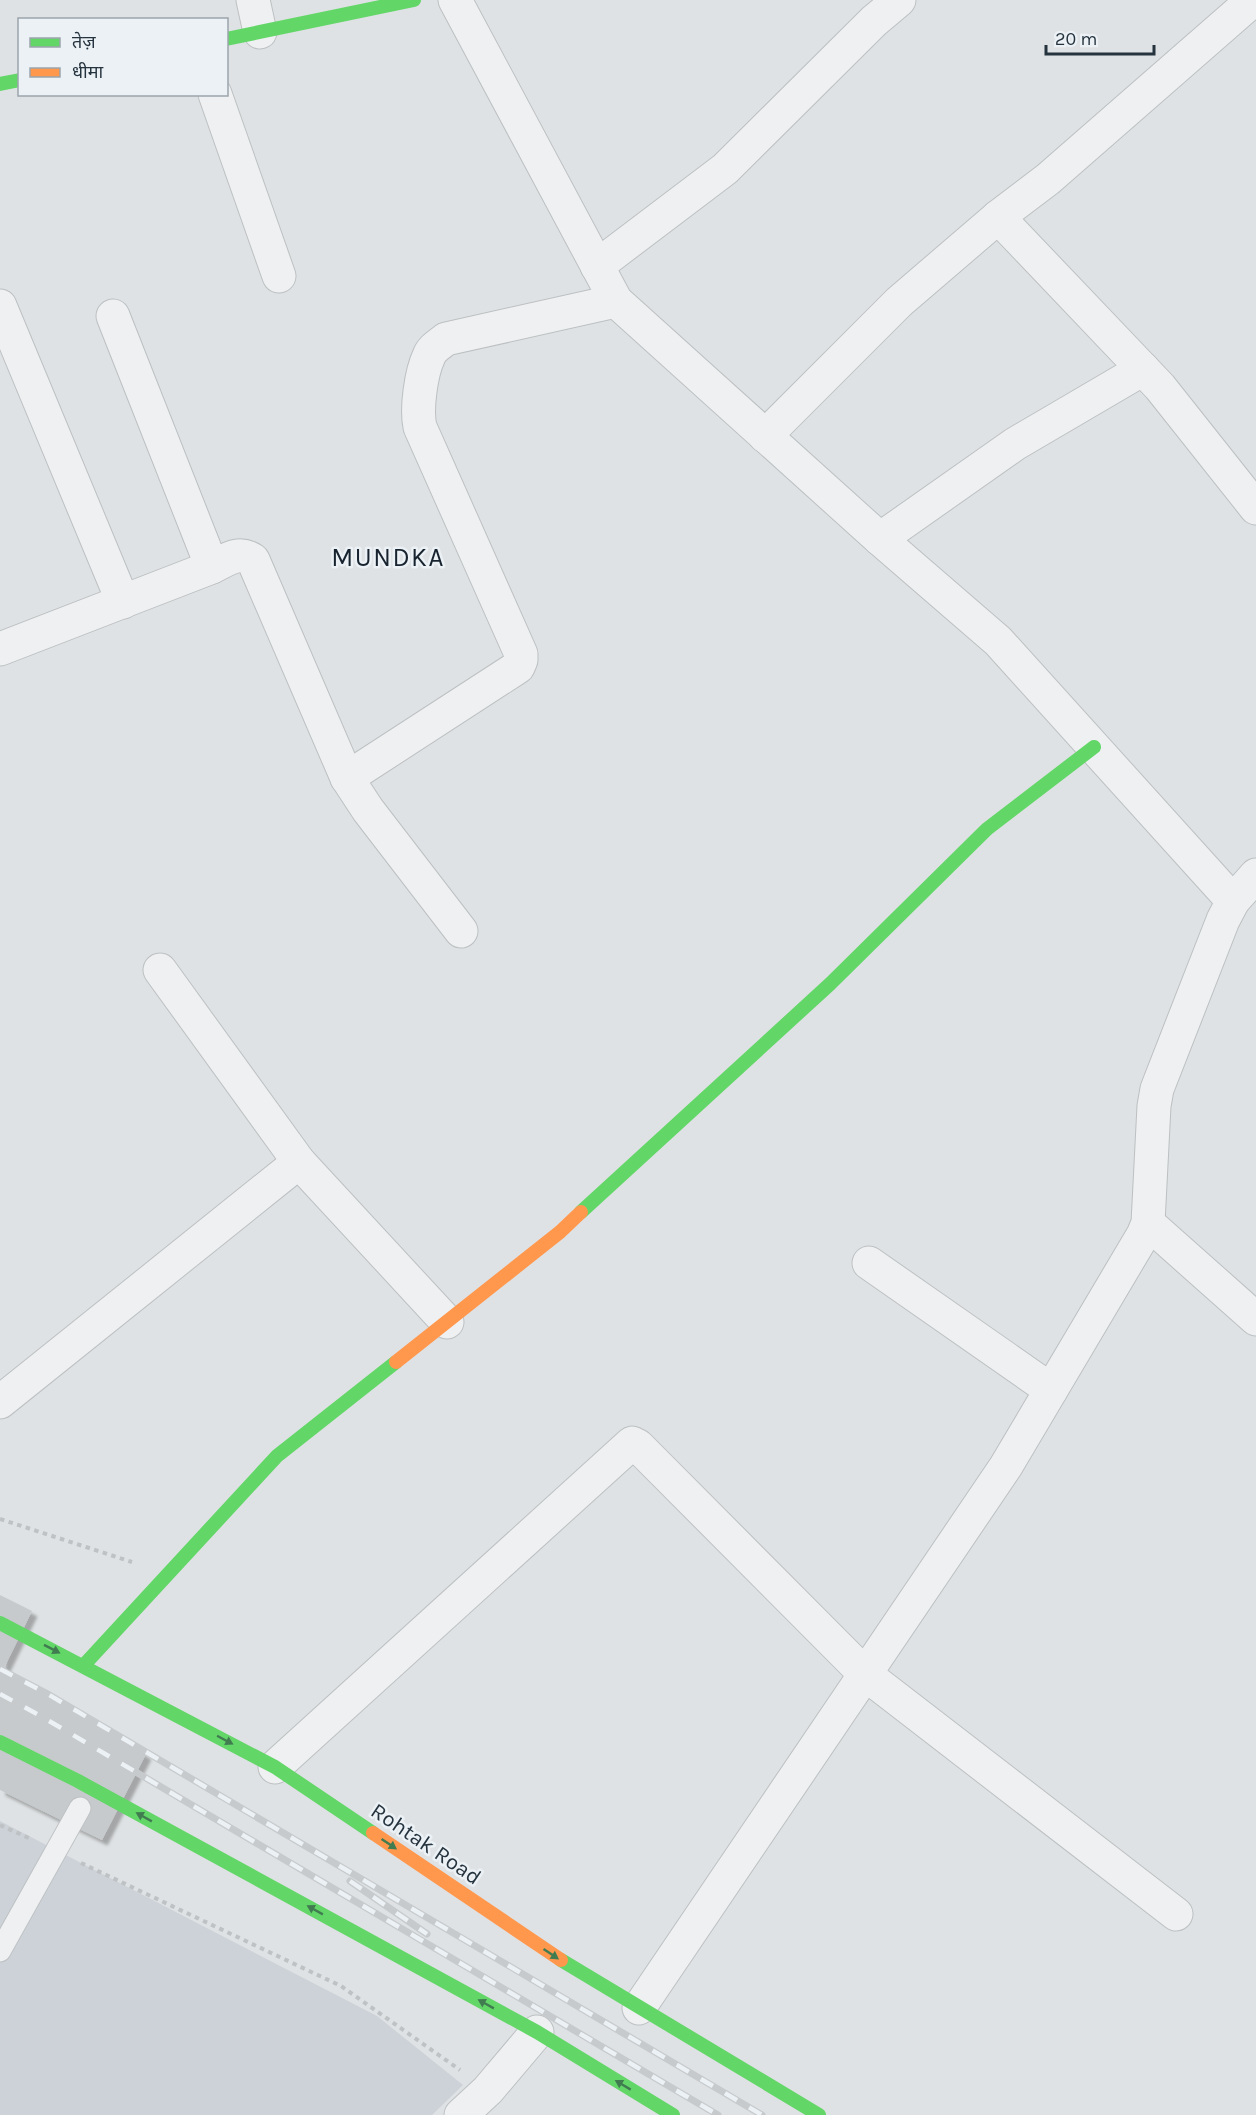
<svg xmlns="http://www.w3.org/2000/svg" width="1256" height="2115" font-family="Karla,'Noto Sans Devanagari',sans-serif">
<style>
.built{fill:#ccd2d8}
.building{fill:#c7cacc;filter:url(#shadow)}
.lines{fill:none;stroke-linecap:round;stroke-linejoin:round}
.lane-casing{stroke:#bdc0c2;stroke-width:23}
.street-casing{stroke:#bdc0c2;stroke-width:35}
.path{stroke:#bec2c4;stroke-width:4;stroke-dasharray:4.5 4.5;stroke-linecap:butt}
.lane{stroke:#eef0f1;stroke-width:21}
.street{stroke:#eef0f1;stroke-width:33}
.fast{stroke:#63d668;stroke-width:14}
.slow{stroke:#ff974d;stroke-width:14}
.rail-casing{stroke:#c7cacc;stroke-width:7}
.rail{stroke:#ebf1f5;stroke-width:4.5;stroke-dasharray:14;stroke-linecap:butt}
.oneway{fill:#417c51}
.labels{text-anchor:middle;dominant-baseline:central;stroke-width:5;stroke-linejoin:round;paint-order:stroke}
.street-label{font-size:22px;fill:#25333e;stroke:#ebf1f5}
.quarter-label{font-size:26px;letter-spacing:1.5px;fill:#17232f;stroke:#ebf1f5}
</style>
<defs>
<filter id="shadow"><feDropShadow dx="5.5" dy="5.5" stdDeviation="1.5" flood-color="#0004"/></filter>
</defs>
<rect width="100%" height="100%" fill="#dfe2e4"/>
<polygon class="built" points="0,1821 377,2016 463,2085 432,2115 0,2115"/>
<polygon class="building" points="0,1595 32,1611 3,1670 146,1754 102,1840 0,1790"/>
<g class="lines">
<g class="lane-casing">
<polyline id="lane" points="0,1951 80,1808"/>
</g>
<g class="street-casing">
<g id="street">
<polyline points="253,0 260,32"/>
<polyline points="455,0 616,301 880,539 998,641 1233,901"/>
<polyline points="215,94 279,276"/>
<polyline points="998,217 1160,387 1256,508"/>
<polyline points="597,266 725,169 874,21 899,0"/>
<polyline points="0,306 123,602"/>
<polyline points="113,316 212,567"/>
<polyline points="765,436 899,302 998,217 1048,179 1253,0"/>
<polyline points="880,539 1015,444 1143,369"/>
<path d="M0,649L212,567C227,560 238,550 253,560L347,778L368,810L461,931"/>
<path d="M347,778L518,667L521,660V654L420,427C416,409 421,373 429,356C432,348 440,344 446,339L616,301"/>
<polyline points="160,970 299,1162 447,1322"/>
<polyline points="1148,1223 1256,1319"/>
<polyline points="869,1263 1051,1390"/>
<polyline points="0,1402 299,1162"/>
<polyline points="275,1767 632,1443 638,1446 865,1674 1176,1914"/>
<polyline points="639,2008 1006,1466 1143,1235 1148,1223 1154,1106 1157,1089 1223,920 1233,901 1256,875"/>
<polyline points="461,2115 488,2090 537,2032"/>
</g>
</g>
<g class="path">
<polyline points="0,1519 132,1562"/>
<polyline points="0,1825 31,1839"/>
<polyline points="81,1863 341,1986 460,2070"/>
</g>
<use href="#lane" class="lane"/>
<use href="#street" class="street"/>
<g class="fast">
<polyline points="226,39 414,0"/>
<polyline points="0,84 20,80"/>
<polyline points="581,1212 830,984 987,829 1094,747"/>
<polyline points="0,1623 275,1767 373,1833"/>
<polyline points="84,1665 277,1456 396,1362"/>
<polyline points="0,1742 78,1781 537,2032 673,2115"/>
<polyline points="561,1960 819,2115"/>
</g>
<g class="slow">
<polyline points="396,1362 560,1232 581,1212"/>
<polyline points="373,1833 561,1960"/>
</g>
<g class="rail-casing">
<g id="rail">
<polyline points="0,1669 46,1693 762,2115"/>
<polyline points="0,1694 39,1715 718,2115"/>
<polyline points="350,1881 427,1934"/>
</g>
</g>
<use href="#rail" class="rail"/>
</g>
<defs><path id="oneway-solid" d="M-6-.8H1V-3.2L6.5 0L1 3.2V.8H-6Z" transform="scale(1.5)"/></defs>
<g class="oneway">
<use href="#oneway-solid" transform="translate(52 1649) rotate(27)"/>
<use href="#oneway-solid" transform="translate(225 1740) rotate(28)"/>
<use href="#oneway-solid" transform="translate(144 1817) rotate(-151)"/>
<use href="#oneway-solid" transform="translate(389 1844) rotate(34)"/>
<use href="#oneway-solid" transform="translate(315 1910) rotate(-151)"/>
<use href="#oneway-solid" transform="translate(551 1954) rotate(34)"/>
<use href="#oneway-solid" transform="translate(486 2004) rotate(-151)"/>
<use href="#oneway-solid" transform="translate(623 2085) rotate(-149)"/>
</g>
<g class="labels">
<g class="street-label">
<text transform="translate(426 1844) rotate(34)">Rohtak Road</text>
</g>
<g class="quarter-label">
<text x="388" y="557">MUNDKA</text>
</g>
</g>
<rect x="18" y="18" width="210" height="78" fill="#ebf1f5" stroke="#9ca5ac" stroke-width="1.5"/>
<rect x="30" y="38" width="30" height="9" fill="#63d668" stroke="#9ca5ac" stroke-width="1.5"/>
<text x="72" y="48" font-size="18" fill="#25333e">तेज़</text>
<rect x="30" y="68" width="30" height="9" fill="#ff974d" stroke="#9ca5ac" stroke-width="1.5"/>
<text x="72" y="78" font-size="18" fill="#25333e">धीमा</text>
<path d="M1046 45v9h108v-9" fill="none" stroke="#25333e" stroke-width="3"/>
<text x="1055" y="45" font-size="18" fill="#25333e" stroke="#ebf1f5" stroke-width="4.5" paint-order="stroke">20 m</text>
</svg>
